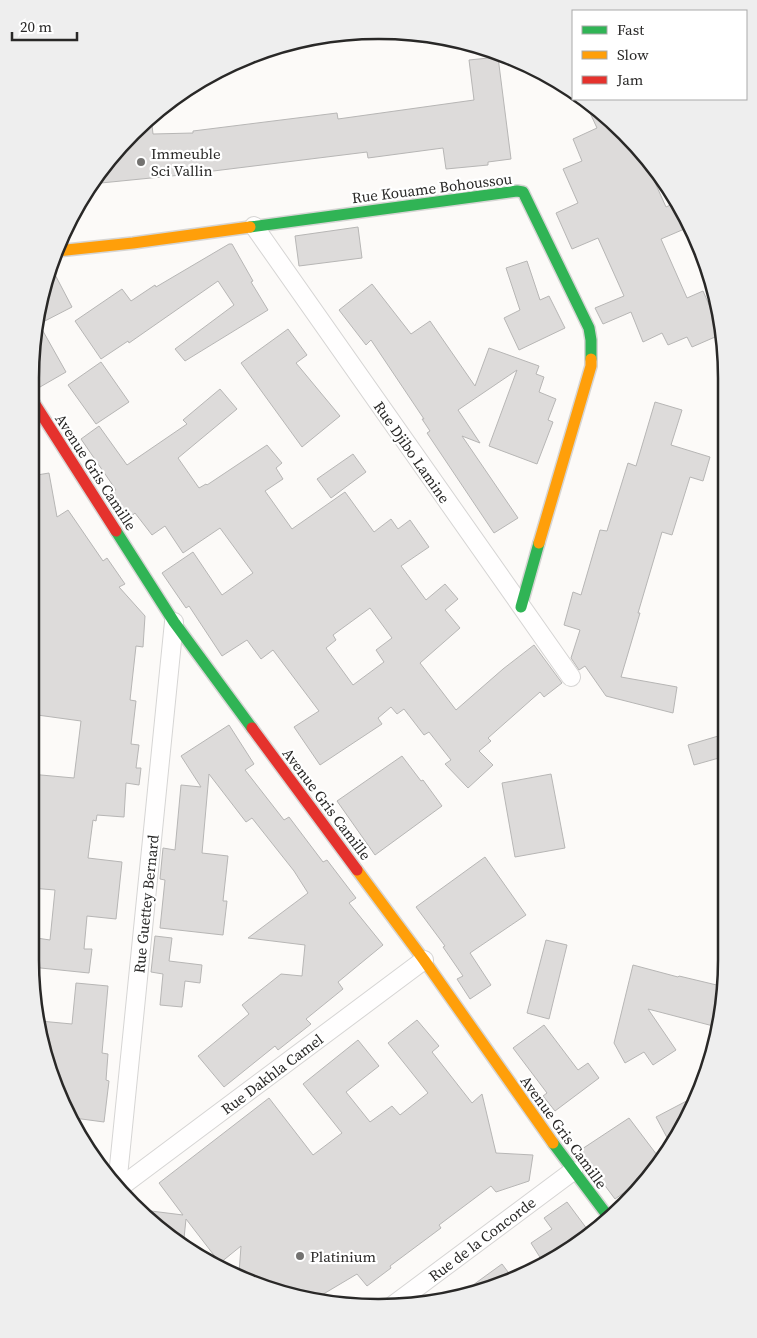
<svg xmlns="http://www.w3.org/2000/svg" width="757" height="1338" font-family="'Source Serif 4',serif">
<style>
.building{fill:#dddbda;stroke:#b7b6b5;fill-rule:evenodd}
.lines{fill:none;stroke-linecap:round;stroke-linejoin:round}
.street-casing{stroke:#d6d5d4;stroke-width:20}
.fast-casing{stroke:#d6d5d4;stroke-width:14}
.slow-casing{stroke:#d6d5d4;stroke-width:14}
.jam-casing{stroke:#d6d5d4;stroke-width:14}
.street{stroke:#fffefe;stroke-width:18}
.fast{stroke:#30b455;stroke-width:11}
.slow{stroke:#ff9f0a;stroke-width:11}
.jam{stroke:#e5322d;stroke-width:11}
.poi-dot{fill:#737270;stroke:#fff;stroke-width:2}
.labels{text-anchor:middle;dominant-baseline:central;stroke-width:4.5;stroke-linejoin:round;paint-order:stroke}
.poi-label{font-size:15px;fill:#292827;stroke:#fff;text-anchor:start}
.street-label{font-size:15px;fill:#292827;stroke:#fff}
.rim{fill:none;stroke:#292827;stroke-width:2.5}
</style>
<rect width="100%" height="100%" fill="#fcfaf8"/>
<g class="building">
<polygon points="498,57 511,159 488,162 488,165 446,169 443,148 368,158 367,152 181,175 91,184 117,148 151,116 153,134 193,133 193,131 337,113 338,119 474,100 469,60"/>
<polygon points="585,102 625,132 652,165 648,167 666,207 677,202 689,227 661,239 687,298 703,291 722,334 692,347 687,337 668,345 662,333 643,342 631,312 603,324 595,308 624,296 598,238 572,249 556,213 578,203 563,169 582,161 573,139 597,128"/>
<polygon points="358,227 362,258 299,266 295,236"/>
<polygon points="229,244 232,244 253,281 251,282 268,310 185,361 175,349 234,305 218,281 129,343 128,341 101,359 75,321 122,289 131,301 155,285 156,287"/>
<polygon points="527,261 540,300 549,296 565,328 519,350 504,318 520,310 506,268"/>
<polygon points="51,267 72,307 39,324 66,372 40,387 31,373 31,356 42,288"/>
<polygon points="372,284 411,334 430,321 475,386 489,348 539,366 536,374 544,377 539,392 556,399 548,420 553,422 537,464 489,446 517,370 458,410 480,443 462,436 518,518 494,533 427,433 430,431 422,419 424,419 371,340 366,345 339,310"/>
<polygon points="288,329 307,355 296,363 340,416 302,447 241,363"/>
<polygon points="101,362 129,402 96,424 68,385"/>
<path d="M220,389L237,409L178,458L199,488L206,484L207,485L267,445L282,463L276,468L283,479L265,491L292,529L345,492L374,532L391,519L398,529L410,520L429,547L401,566L426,600L445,584L458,599L445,610L460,628L420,663L456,710L503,669L534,645L562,683L544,697L540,692L488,738L491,741L479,751L493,765L468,788L445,764L451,760L429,732L424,735L404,709L397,714L391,707L378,718L382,724L320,765L294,727L319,711L273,650L261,659L247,640L222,656L189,606L186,608L162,573L193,552L222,595L253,573L220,528L183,553L165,526L152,535L135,513L130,517L111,493L116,490L81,439L99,426L127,465L187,424L183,420ZM370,608L392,638L376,650L384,662L353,685L326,648L336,640L333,635Z"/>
<polygon points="655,402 682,410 671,445 710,457 703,481 690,477 672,535 662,532 638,613 640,613 621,677 677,687 673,713 606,696 585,666 579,670 571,658 580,630 564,625 573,592 581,595 600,530 607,531 628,463 636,466"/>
<polygon points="353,454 366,472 331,498 317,479"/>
<polygon points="49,473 57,517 68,510 103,561 107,558 125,584 119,587 145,616 143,647 136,646 130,700 136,701 131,744 139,745 136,768 141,768 139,785 126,783 124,817 97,815 96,821 93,820 88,858 122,862 116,919 87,916 84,949 92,949 89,973 31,967 30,960 30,937 50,940 55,890 31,888 34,851 30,851 30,774 74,778 81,721 30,714 30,688 35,647 30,646 31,476"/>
<polygon points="229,725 254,764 245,770 284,820 289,817 323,862 327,860 356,898 349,903 383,945 338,982 343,989 306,1019 311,1024 278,1050 275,1046 224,1087 198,1056 249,1014 242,1005 281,974 302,976 305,945 248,938 308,893 294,871 252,818 246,822 209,774 202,853 228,856 223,901 227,901 223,935 160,928 165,880 160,879 163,848 175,850 181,785 201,787 181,756"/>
<polygon points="725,734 726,756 694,765 688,745"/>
<polygon points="402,756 421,781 423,780 442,806 375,855 337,801"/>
<polygon points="551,774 565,848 515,857 502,783"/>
<polygon points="485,857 526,915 470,953 491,985 470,999 457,979 463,976 443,947 445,946 416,907"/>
<polygon points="155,936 172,938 169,961 202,965 200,983 185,981 182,1007 160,1005 163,974 151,972"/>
<polygon points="546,940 567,945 549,1019 527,1013"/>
<polygon points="633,965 678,977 679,976 725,987 717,1027 648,1009 676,1050 653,1065 644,1052 625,1063 614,1043"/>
<polygon points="76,983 108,986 102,1053 108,1054 106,1080 109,1081 104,1122 74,1118 48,1071 40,1021 72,1024"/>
<polygon points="417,1020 439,1046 432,1052 472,1103 482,1094 496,1153 533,1155 529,1181 496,1192 491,1186 439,1225 441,1228 390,1266 391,1268 367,1286 357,1274 315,1299 288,1296 239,1274 241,1246 220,1263 186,1219 183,1248 143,1210 183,1215 159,1183 269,1098 313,1155 342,1133 303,1084 358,1040 379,1066 346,1092 370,1122 392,1106 400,1115 428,1093 388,1043"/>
<polygon points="544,1025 578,1070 588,1063 599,1078 555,1111 543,1096 547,1093 513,1048"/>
<polygon points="698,1095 680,1134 671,1145 656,1117"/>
<polygon points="629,1118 660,1159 643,1179 615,1199 579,1151"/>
<polygon points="567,1202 590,1233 543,1262 531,1243 552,1229 544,1218"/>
<polygon points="502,1264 514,1280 462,1293"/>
</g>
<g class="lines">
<g class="street-casing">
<g id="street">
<polyline points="254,226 571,677"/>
<polyline points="117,1186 174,622"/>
<polyline points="119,1188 424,960"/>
<polyline points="392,1306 573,1171"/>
</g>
</g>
<g class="fast-casing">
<g id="fast">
<polyline points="250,227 517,191 523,192 589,328 591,340 591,359"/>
<polyline points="116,531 174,622 252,728"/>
<polyline points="521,607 539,543"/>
<polyline points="553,1143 610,1219"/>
</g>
</g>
<g class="slow-casing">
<g id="slow">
<polyline points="57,251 133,243 250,227"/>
<polyline points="539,543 591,366 591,359"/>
<polyline points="357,870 424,960 553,1143"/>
</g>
</g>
<g class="jam-casing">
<g id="jam">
<polyline points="31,398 116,531"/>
<polyline points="252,728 357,870"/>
</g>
</g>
<use href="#street" class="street"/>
<use href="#fast" class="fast"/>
<use href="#slow" class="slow"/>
<use href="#jam" class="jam"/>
</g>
<g class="poi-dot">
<circle cx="141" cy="162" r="5"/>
<circle cx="300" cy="1256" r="5"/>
</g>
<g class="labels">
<g class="poi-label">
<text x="151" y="153">Immeuble<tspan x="151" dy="17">Sci Vallin</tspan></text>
<text x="310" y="1256">Platinium</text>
</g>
<g class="street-label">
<text transform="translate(432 188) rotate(-7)">Rue Kouame Bohoussou</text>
<text transform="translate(412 452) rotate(55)">Rue Djibo Lamine</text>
<text transform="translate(96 472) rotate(57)">Avenue Gris Camille</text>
<text transform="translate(327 804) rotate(53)">Avenue Gris Camille</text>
<text transform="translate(146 904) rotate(-84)">Rue Guettey Bernard</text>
<text transform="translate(272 1074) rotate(-37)">Rue Dakhla Camel</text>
<text transform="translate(564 1132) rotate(54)">Avenue Gris Camille</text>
<text transform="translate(482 1239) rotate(-37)">Rue de la Concorde</text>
</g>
</g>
<path d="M0 0H757V1338H0ZM378 39H379A339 339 0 0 1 718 378V960A339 339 0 0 1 379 1299H378A339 339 0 0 1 39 960V378A339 339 0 0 1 378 39Z" fill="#eee" fill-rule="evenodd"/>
<path class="rim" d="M378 39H379A339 339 0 0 1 718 378V960A339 339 0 0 1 379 1299H378A339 339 0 0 1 39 960V378A339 339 0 0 1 378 39Z"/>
<rect x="572" y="10" width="175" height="90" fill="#ffffff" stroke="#a9a9a9"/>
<rect x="582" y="26" width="25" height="8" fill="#30b455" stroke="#a9a9a9"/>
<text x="617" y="35" font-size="15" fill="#292827">Fast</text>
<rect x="582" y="51" width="25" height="8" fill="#ff9f0a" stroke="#a9a9a9"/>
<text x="617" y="60" font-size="15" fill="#292827">Slow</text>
<rect x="582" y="76" width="25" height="8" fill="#e5322d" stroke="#a9a9a9"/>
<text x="617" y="85" font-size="15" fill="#292827">Jam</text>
<path d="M12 32v8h65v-8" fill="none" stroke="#292827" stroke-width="2.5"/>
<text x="20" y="32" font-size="15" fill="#292827" stroke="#ffffff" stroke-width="4" paint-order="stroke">20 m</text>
</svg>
